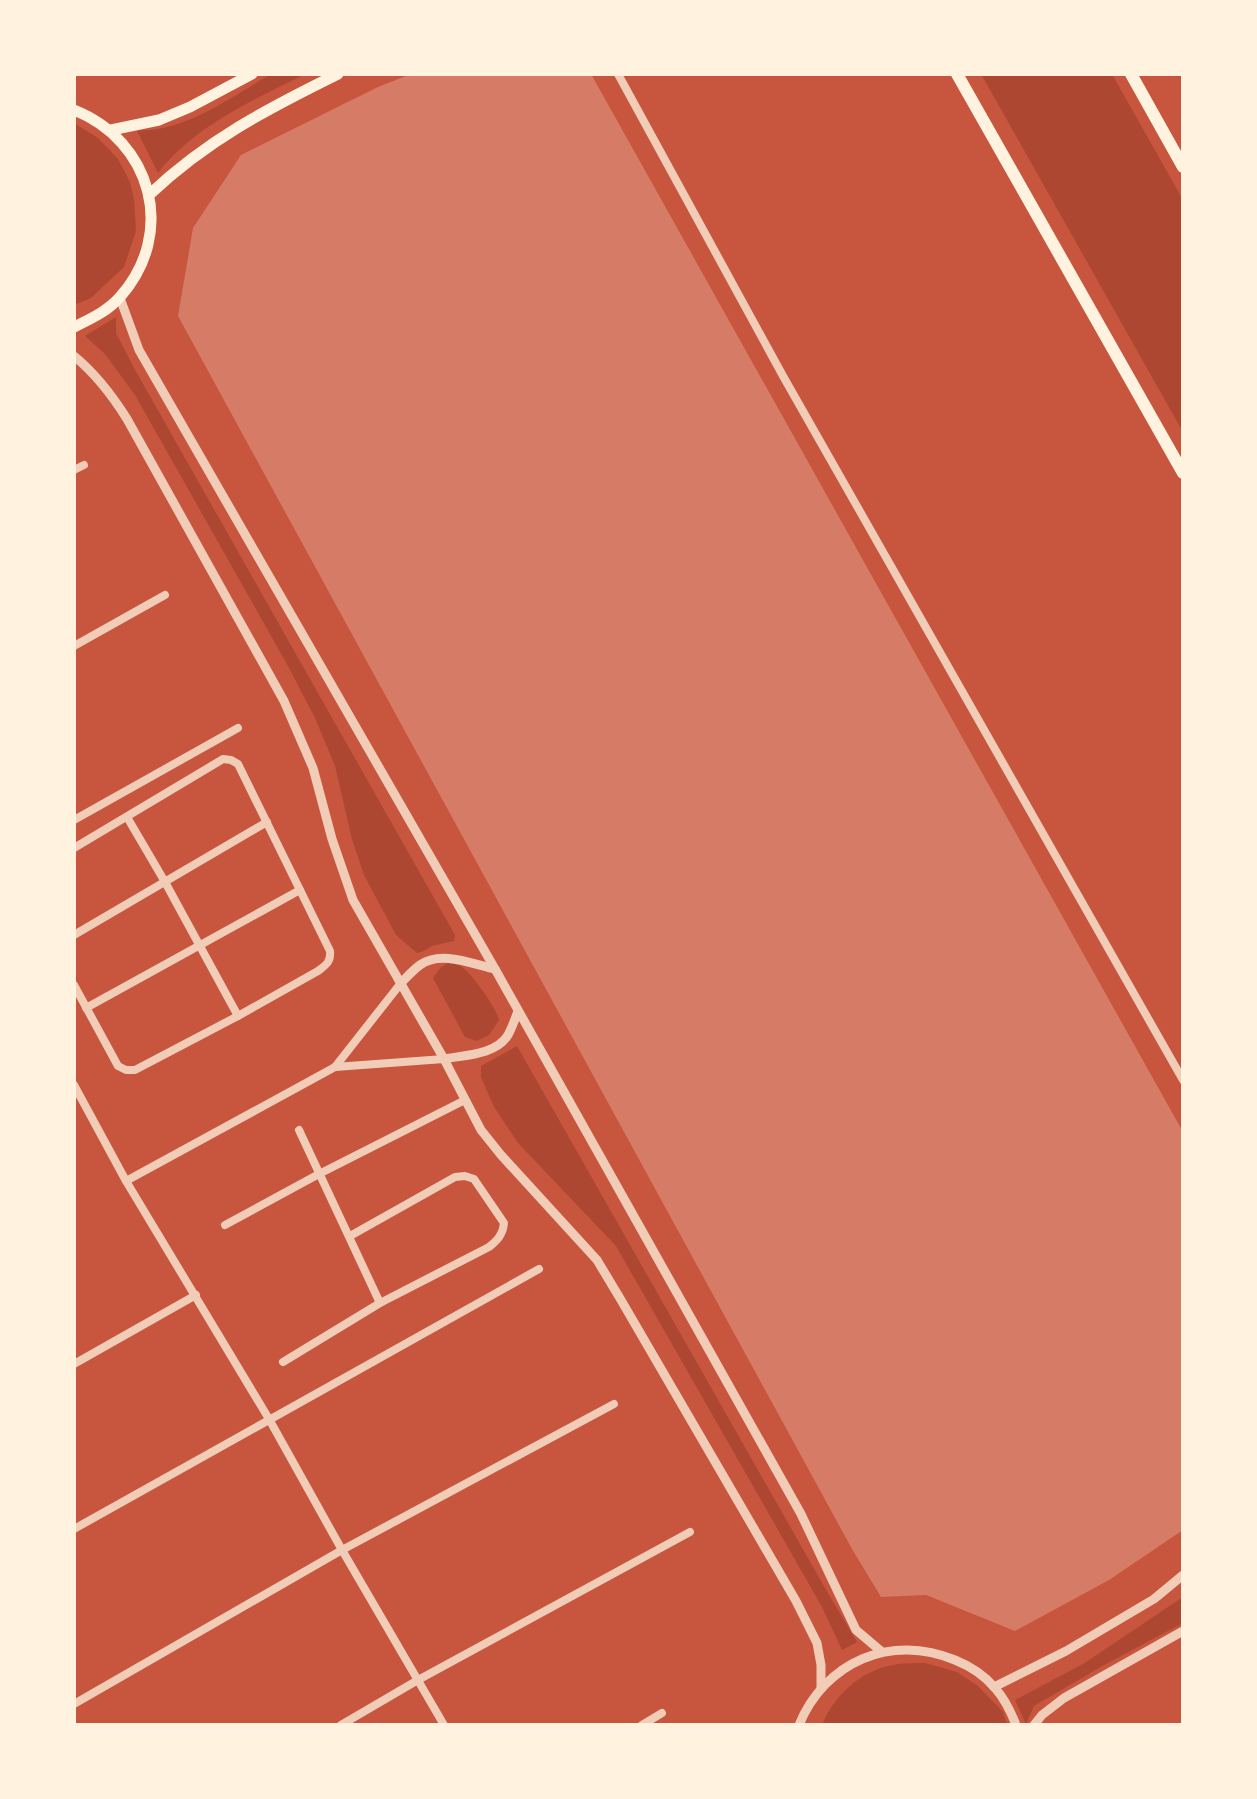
<svg xmlns="http://www.w3.org/2000/svg" width="1257" height="1799" font-family="'Open Sans',sans-serif">
<style>
.green{fill:#ae4732}
.building{fill:#d67c66}
.lines{fill:none;stroke-linecap:round;stroke-linejoin:round}
.minor{stroke:#f1ccb7;stroke-width:8}
.tertiary{stroke:#f1ccb7;stroke-width:9}
.secondary{stroke:#fff3e0;stroke-width:11}
.primary{stroke:#fff3e0;stroke-width:12}
</style>
<rect width="100%" height="100%" fill="#c8553d"/>
<g class="green">
<path d="M271,74H305C252,101 195,125 158,173L137,131C145,130 154,130 163,128C199,121 239,93 271,74Z"/>
<polygon points="981,74 1112,74 1183,200 1183,432"/>
<polygon points="74,123 98,138 118,159 130,182 134,199 136,231 124,267 91,298 74,305"/>
<polygon points="116,317 116,333 134,368 455,935 454,941 432,946 424,951 417,953 396,935 364,875 352,839 335,766 315,718 288,666 135,395 105,354 85,336"/>
<path d="M449,962C452,963 458,964 461,966C472,974 496,1007 499,1020L489,1035L477,1041L465,1037L433,978L440,968Z"/>
<polygon points="517,1046 825,1588 857,1642 842,1650 822,1607 616,1246 518,1143 494,1107 481,1077 481,1066"/>
<polygon points="1183,1597 1183,1623 1104,1665 1034,1706 1026,1724 1015,1700 1083,1664"/>
<path d="M925,1663L957,1672L978,1686L1003,1712L1007,1725H822C835,1693 864,1668 899,1664C908,1663 917,1663 925,1663Z"/>
</g>
<polygon class="building" points="411,74 591,74 1183,1132 1183,1530 1109,1580 1015,1631 926,1595 881,1597 852,1549 178,316 193,228 241,155 378,87"/>
<g class="lines">
<g class="minor">
<polyline points="618,74 783,376 1183,1080"/>
<polyline points="74,470 84,465"/>
<polyline points="74,646 165,595"/>
<polyline points="127,817 165,882 238,1016"/>
<polyline points="74,820 238,728"/>
<path d="M74,848L223,759L231,760L238,764L330,951C331,962 326,965 318,971L238,1016L135,1070H126L118,1066L74,985"/>
<polyline points="74,935 267,822"/>
<polyline points="86,1008 300,890"/>
<polyline points="335,1067 444,1059"/>
<polyline points="74,1085 126,1181 269,1419 342,1550 444,1725"/>
<polyline points="299,1130 380,1303"/>
<polyline points="126,1181 335,1067 401,983"/>
<polyline points="225,1225 319,1174 465,1100"/>
<path d="M283,1362L380,1303L489,1247C498,1240 503,1234 504,1223L474,1179L465,1176L455,1177L350,1236"/>
<polyline points="74,1364 196,1295"/>
<polyline points="74,1529 539,1269"/>
<polyline points="74,1704 342,1550 614,1404"/>
<polyline points="341,1725 418,1680 690,1532"/>
<polyline points="642,1725 662,1713"/>
</g>
<g class="tertiary">
<polyline points="120,298 139,350 495,969 801,1514 856,1630 882,1652"/>
<path d="M74,356C96,374 112,395 127,419L284,701L313,768L332,839L353,900L444,1059L481,1130L501,1155L597,1260L621,1300L796,1601L817,1643L821,1665V1688"/>
<path d="M401,983C407,977 413,970 420,965C441,950 472,964 495,969"/>
<path d="M444,1059C464,1055 496,1055 508,1035C512,1028 515,1019 518,1011"/>
<polyline points="994,1687 1066,1651 1154,1599 1183,1575"/>
<path d="M799,1725C825,1662 891,1633 955,1660C970,1666 985,1676 995,1688C1004,1698 1011,1712 1016,1725"/>
<polyline points="1034,1725 1042,1715 1064,1698 1183,1631"/>
</g>
<g class="secondary">
<path d="M74,110C152,141 177,233 120,297C108,311 90,319 74,327"/>
<polyline points="111,130 159,120 190,107 252,74"/>
<path d="M149,195C207,140 267,109 338,74"/>
</g>
<g class="primary">
<polyline points="957,74 1183,473"/>
<polyline points="1131,74 1183,167"/>
</g>
</g>
<rect width="1257" height="1799" fill="none" stroke="#fff3e0" stroke-width="152"/>
</svg>
